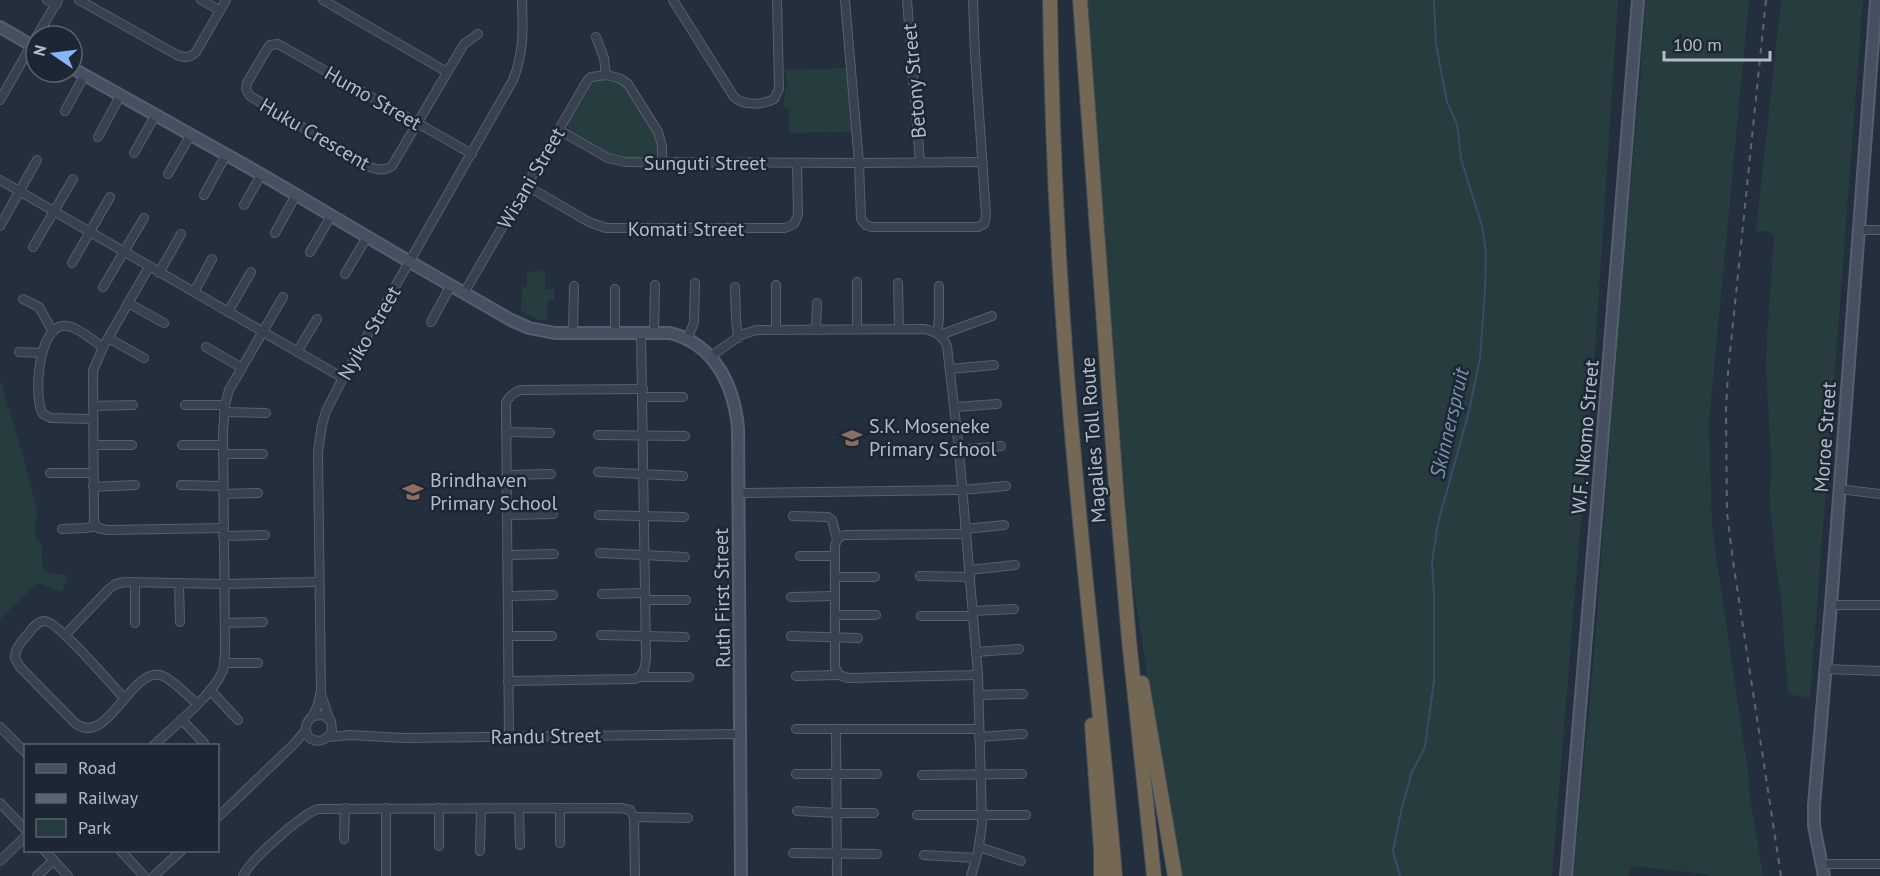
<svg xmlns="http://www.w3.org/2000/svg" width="1880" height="876" font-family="'PT Sans',sans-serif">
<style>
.green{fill:#263c3f}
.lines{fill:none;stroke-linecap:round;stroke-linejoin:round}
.stream{stroke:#394c67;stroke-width:2}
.street-casing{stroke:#565f6c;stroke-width:10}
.secondary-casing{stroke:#565f6c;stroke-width:14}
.highway-casing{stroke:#434c59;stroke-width:16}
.street{stroke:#38414e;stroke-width:8}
.secondary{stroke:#465061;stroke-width:10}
.highway{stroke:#746855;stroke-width:14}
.rail{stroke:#5a6575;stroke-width:2;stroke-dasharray:6 6;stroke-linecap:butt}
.labels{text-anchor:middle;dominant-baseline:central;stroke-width:5;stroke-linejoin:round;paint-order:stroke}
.street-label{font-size:20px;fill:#b4bcc9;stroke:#1d2633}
.poi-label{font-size:20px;fill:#b4bcc9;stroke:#1d2633;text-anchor:start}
.water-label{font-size:21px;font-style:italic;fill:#7c92b1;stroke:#1d2633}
</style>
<rect width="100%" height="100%" fill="#242f3e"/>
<g class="green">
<polygon points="1087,0 1618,0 1597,323 1552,876 1181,876 1153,715 1130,563"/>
<polygon points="1645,0 1749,0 1709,422 1712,528 1749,779 1749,791 1763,876 1708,876 1708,874 1631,866 1629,876 1573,876 1594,654 1622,278 1641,70"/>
<polygon points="1781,0 1863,0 1810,698 1788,694 1781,598 1774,549 1770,505 1771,459 1766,368 1767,337 1774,237 1769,231 1756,231"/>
<polygon points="847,68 852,132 789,133 789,108 783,107 787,82 785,70"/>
<path d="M601,79H610L623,83L655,134L658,151L652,159L647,160L616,158L607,154L570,132C561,118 587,84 601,79Z"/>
<polygon points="545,271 545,289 554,289 554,300 547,300 547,321 539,320 521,311 522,287 527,287 527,272"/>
<path d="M0,379L23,456L38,514L34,526L36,538L42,545C41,572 41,573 68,575L62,592L37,583L0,619Z"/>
</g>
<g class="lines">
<polyline class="stream" points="1400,876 1393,851 1402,807 1412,772 1425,747 1434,681 1434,595 1432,562 1438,523 1469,411 1480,358 1485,290 1486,252 1482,226 1461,159 1457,124 1447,102 1436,44 1434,0"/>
<g class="street-casing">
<g id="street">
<polyline points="47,0 56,5"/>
<path d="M79,0L177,55C185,58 190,58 196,52L226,0"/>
<polyline points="201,0 219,10"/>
<polyline points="323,0 447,72"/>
<path d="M673,0L734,97C744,106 762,105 774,99L779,89L777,0"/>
<polyline points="845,0 859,163 861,219 866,225 872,227 978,227 984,224 986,215 975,55 973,0"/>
<polyline points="907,0 920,162"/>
<polyline points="37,36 58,0"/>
<polyline points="596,37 604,58 606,75"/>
<polyline points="0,100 36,37"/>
<polyline points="65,111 84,76"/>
<polyline points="559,130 608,158 625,162 859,163 982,162"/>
<polyline points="98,137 120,96"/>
<polyline points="134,153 155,116"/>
<path d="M472,154L278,44L270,45L267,49L247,83L246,89L250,96L370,167C378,170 384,171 392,166L464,44L478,34"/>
<polyline points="168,174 190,136"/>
<polyline points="0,180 343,378"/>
<polyline points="527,186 589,222 606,228 785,228 794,224 798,215 797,163"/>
<polyline points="204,195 226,155"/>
<polyline points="244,205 261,175"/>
<polyline points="0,226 37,160"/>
<polyline points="1858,230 1880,230"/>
<polyline points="275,233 296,195"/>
<polyline points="33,247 73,179"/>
<polyline points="310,252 331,216"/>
<polyline points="72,263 110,197"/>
<polyline points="149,267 103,347 93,371 94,522 98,528 107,530 223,528"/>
<polyline points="159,273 181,234"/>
<polyline points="345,274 367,237"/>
<polyline points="898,283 899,329"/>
<polyline points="103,287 144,218"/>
<polyline points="735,287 736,319 738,338"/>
<polyline points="615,289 615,332"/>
<polyline points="194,292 212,259"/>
<polyline points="464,293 587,81 591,77 606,75 619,78 628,84 658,132 662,146 662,163"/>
<polyline points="23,299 39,307 53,332"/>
<polyline points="128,303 164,323"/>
<polyline points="228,312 251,272"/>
<polyline points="431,322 451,285"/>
<polyline points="857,329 857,282"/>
<polyline points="776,330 776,285"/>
<polyline points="816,330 817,303"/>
<polyline points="654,332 655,285"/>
<polyline points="573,333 574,286"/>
<polyline points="937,333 939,319 939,286"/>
<polyline points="940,335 992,316"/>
<polyline points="108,338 144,358"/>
<polyline points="687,339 694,323 695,283"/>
<polyline points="206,347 242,368"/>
<polyline points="19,352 41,353"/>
<polyline points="297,352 317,319"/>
<path d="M711,356L741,335L756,330L925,329C936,332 942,335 947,346L959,450L978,675L982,824L978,852L971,876"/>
<polyline points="950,369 994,365"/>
<polyline points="643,397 683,397"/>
<polyline points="185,405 225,405"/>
<polyline points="93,406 133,405"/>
<polyline points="955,407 997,404"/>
<polyline points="224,412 266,413"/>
<path d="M93,419L51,418L43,414C33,399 38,329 62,326C75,324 92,340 103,347"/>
<polyline points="506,432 550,433"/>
<polyline points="598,435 685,436"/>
<polyline points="93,445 132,445"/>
<polyline points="182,445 223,445"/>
<polyline points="959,450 1001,446"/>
<polyline points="223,454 263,454"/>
<polyline points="598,472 683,476"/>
<polyline points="50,473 93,473"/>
<polyline points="507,475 551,474"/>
<polyline points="181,485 223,486"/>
<polyline points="93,487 135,485"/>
<polyline points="1839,489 1880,494"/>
<polyline points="739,493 962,490 1006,486"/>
<polyline points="223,494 258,493"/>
<polyline points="507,515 553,514"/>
<polyline points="599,515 684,517"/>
<polyline points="793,516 828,517 832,520 837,539"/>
<polyline points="62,529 86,528 96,526"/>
<polyline points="965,529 1004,525"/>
<polyline points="966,534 844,535 837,539 835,546 835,667 839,675 848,678 978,675"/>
<polyline points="223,536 265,535"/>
<polyline points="600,553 685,557"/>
<polyline points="507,555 554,554"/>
<polyline points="800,556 835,556"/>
<polyline points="969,570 1015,565"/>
<polyline points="920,576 970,577"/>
<polyline points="835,577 875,577"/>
<polyline points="179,583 180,622"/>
<polyline points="602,594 645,593"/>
<polyline points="508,596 553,595"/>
<polyline points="791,597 835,596"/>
<polyline points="645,600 686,600"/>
<polyline points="1831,605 1880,605"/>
<polyline points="973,611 1014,609"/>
<polyline points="835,615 876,615"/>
<polyline points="921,616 973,616"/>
<polyline points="135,623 135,582"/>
<polyline points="225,623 263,622"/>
<polyline points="65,635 109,589 116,584 125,582 224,584 319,582"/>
<polyline points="601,635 685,637"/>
<polyline points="508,636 552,636"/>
<polyline points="791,636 858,638"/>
<polyline points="976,652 1019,649"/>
<polyline points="224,663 258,663"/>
<polyline points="1824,669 1880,671"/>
<polyline points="796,676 839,675"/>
<polyline points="640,677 689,677"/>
<path d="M508,681L635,679C644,675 645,668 646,658L641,332"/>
<polyline points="210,690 238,720"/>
<polyline points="978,695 1023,694"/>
<path d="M124,698C113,686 57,621 45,621C37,621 32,629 28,634C21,642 15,648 15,658L20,667L75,723C107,748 130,669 160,675C171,678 188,696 197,704"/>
<path d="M313,716L323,715L331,721L332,731C325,746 304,743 306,726C307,720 312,718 314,713C317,708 319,701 320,694"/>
<path d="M329,718L321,694L318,452L322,425L326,411L343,378L513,80C524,53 523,29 522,0"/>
<polyline points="181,719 204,743"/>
<polyline points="0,727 26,753"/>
<polyline points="796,729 979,729"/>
<polyline points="836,729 837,876"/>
<polyline points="329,737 350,735 403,738 741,734"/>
<path d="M509,737L506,403C509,396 513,393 520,390L643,389"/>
<polyline points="979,737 1023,734"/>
<path d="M153,746C172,728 215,693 223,670C225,662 225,654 225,647L223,432L225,405L229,390L283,297"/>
<polyline points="796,774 877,774"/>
<polyline points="922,775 1022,774"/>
<polyline points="0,803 26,830"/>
<polyline points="386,808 386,876"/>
<polyline points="439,808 439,846"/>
<polyline points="519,808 520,845"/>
<polyline points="797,811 836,813 874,813"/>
<polyline points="917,815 1026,815"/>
<polyline points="218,817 294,744 306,730"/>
<polyline points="634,817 688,818"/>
<polyline points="344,839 345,808"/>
<polyline points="560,843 560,808"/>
<polyline points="979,847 1021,861"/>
<polyline points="44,850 68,876"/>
<polyline points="120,850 144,876"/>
<polyline points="480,851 481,808"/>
<polyline points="793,853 877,854"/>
<polyline points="924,855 976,858"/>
<polyline points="0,861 26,836"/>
<polyline points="1822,864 1880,864"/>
<polyline points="37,876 53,861"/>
<polyline points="154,876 182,850"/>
<path d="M243,876C249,861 302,814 318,809L621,808L630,810L634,817L635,876"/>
</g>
</g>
<g class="secondary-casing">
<g id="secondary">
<polyline points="0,27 36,48"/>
<path d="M72,68L266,177L410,262L511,320L529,328L555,333H670C715,344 734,386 738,428L741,876"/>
<polyline points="1566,876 1597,505 1638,0"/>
<polyline points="1824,876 1814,826 1814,805 1831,605 1876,0"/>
</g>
</g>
<g class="highway-casing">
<g id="highway">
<path d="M1050,0C1052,160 1061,320 1076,479C1088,612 1104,744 1115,876"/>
<polyline points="1080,0 1116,487 1129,640 1154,876"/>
<polyline points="1142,683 1175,876"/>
<polyline points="1092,725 1101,850 1101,876"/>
</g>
</g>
<use href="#street" class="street"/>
<use href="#secondary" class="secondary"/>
<use href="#highway" class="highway"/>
<polyline class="rail" points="1766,0 1728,372 1726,411 1727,513 1733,561 1781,876"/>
</g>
<defs>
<g id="school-bare" transform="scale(1.62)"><path d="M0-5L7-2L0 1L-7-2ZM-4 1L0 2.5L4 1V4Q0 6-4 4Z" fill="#8d6e63" stroke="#1d2633" stroke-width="2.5" paint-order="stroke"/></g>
</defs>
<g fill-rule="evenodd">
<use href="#school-bare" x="852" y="438"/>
<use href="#school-bare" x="413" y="492"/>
</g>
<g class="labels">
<g class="street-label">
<text transform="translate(914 81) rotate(-95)">Betony Street</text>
<text transform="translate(373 98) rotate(30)">Humo Street</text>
<text transform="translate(315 134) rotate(30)">Huku Crescent</text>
<text x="705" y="163">Sunguti Street</text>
<text transform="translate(531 178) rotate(-60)">Wisani Street</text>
<text x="686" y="229">Komati Street</text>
<text transform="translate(369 333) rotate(-60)">Nyiko Street</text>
<text transform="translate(1585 437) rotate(-85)">W.F. Nkomo Street</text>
<text transform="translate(1825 437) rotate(-86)">Moroe Street</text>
<text transform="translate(1093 440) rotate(-94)">Magalies Toll Route</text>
<text transform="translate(722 598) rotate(-91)">Ruth First Street</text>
<text transform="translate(546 736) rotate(-1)">Randu Street</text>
</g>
<g class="poi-label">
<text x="869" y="426">S.K. Moseneke<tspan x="869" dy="23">Primary School</tspan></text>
<text x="430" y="480">Brindhaven<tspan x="430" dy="23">Primary School</tspan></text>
</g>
<g class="water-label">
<text transform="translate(1449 423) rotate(-77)">Skinnerspruit</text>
</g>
</g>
<rect x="24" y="744" width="195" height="108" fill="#1d2633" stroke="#59626f" stroke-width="1.5"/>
<rect x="36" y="764" width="30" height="9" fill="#465061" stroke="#59626f" stroke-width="1.5"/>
<text x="78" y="774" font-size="18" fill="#b4bcc9">Road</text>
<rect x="36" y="794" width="30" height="9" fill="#5a6575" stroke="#59626f" stroke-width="1.5"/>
<text x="78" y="804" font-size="18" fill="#b4bcc9">Railway</text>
<rect x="36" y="819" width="30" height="18" fill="#263c3f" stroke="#59626f" stroke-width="1.5"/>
<text x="78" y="834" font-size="18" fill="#b4bcc9">Park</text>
<g transform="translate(54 54) rotate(284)"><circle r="28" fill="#1d2633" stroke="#59626f" stroke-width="1.5"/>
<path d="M0-4.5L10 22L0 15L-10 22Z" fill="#8ab4f8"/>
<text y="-9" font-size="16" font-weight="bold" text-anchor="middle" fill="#b4bcc9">N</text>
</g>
<path d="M1664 51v9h106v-9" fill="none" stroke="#b4bcc9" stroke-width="3"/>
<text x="1673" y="51" font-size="18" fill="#b4bcc9" stroke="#1d2633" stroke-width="4.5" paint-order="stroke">100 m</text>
</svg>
